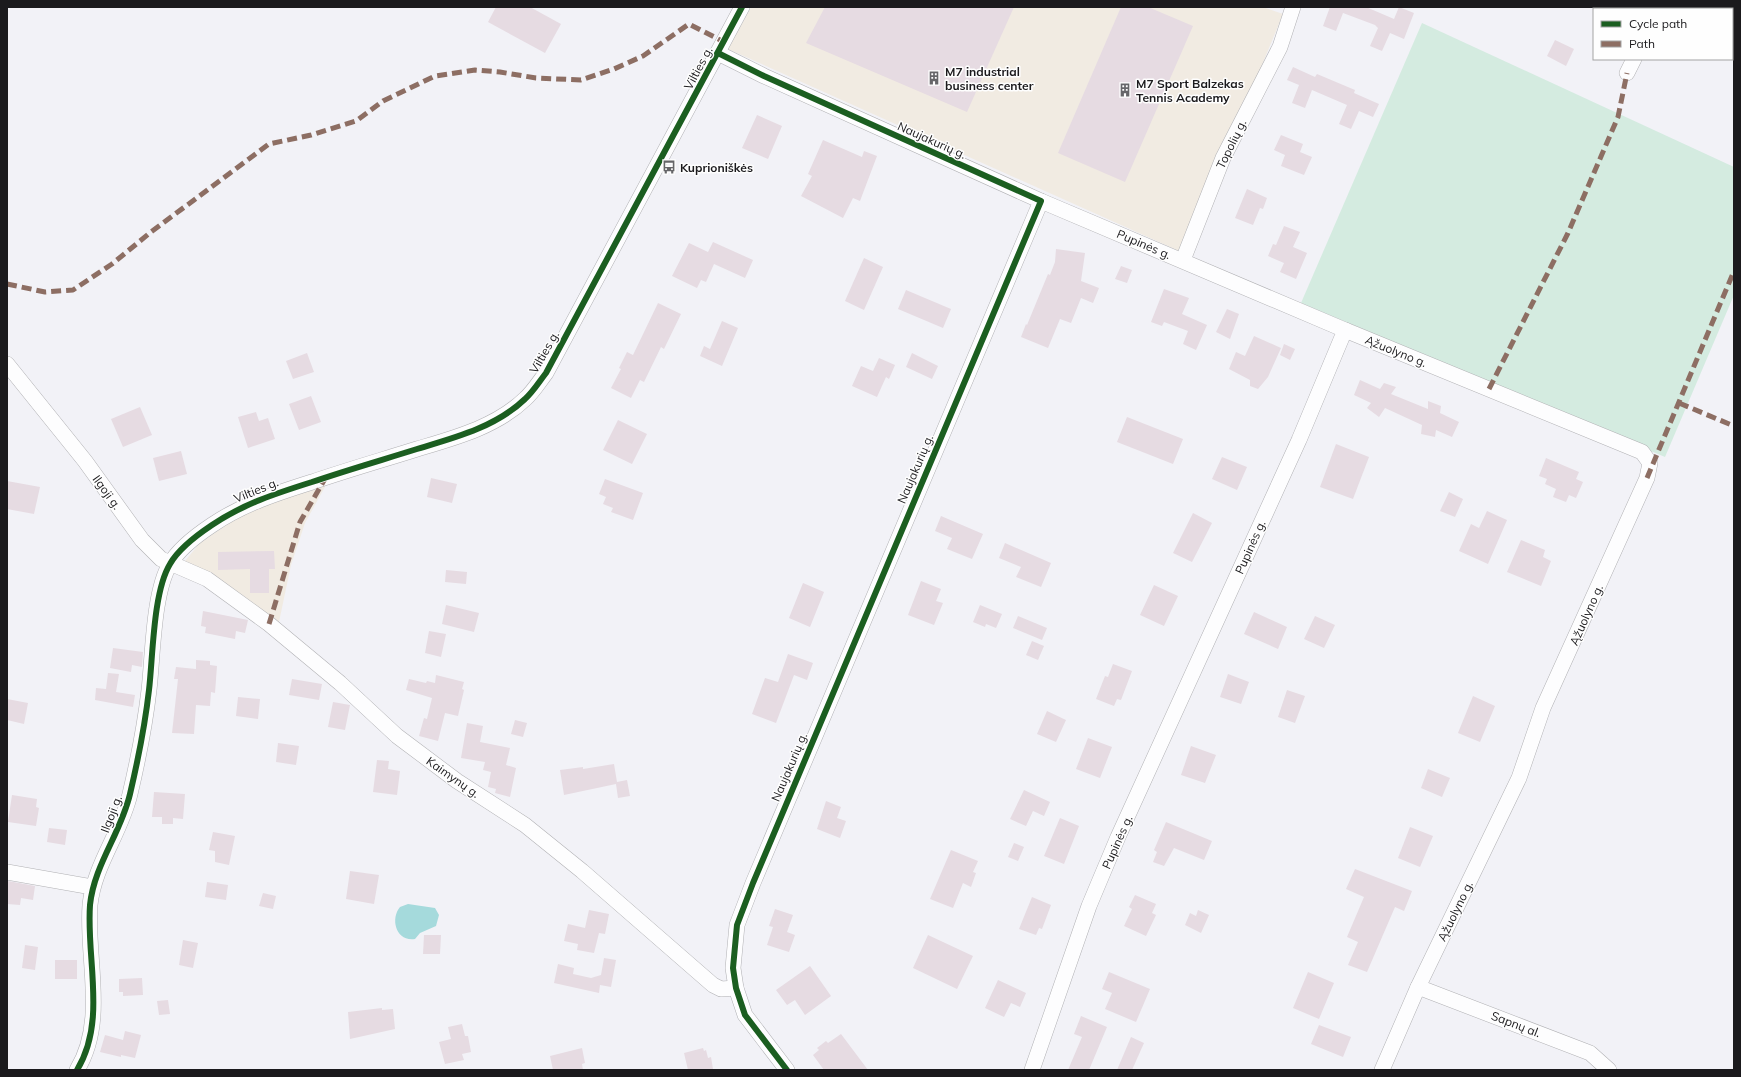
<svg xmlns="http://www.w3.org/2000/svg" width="1741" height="1077" font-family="Mulish,sans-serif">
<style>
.commercial{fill:#f1ebe2}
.green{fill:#d4ebe0}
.water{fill:#a5dadc}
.building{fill:#e6dbe2}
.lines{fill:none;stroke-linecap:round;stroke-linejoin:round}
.minor-casing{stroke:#b1b1b4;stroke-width:16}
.minor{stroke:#fdfdfe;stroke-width:15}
.quiet{stroke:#8d6e63;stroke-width:5;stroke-dasharray:10 5;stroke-linecap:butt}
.cycleway-casing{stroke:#fefefe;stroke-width:8}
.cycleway{stroke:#1b5e20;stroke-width:6}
.labels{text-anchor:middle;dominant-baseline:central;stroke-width:3;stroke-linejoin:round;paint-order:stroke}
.street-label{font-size:12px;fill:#1b1a1d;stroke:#fefefe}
.poi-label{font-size:12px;font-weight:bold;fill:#1b1a1d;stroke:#fefefe;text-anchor:start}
</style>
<rect width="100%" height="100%" fill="#f2f2f7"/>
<g class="commercial">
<polygon points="751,7 1263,7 1283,14 1260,70 1179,251 728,49"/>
<polygon points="326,485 305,523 291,565 279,622 184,562 200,543 226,525 256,508"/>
</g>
<polygon class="green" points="1422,23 1734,167 1734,295 1665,457 1301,303"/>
<path class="water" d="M408,904L435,908L439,915L436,926L420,933L415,939C396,942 390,919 400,907Z"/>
<g class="building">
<polygon points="496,7 530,7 561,24 545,53 488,22"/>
<polygon points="825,7 1014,7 967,112 806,43"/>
<polygon points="1121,7 1148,7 1193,26 1125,182 1058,153"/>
<polygon points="1330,7 1366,7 1394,19 1399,7 1414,13 1404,39 1390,33 1382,51 1370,46 1378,28 1375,25 1343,13 1336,31 1323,26"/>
<polygon points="1555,40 1574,49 1566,66 1547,56"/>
<polygon points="1293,67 1315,77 1317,74 1355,90 1354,93 1379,104 1373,117 1359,111 1351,129 1339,124 1347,105 1312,90 1305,108 1292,103 1299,85 1287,80"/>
<polygon points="757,115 782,126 768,159 742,148"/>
<polygon points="1281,135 1303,144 1300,152 1312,157 1304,175 1281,166 1285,155 1274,150"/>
<polygon points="823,140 862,157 864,151 877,156 860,201 853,198 843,218 801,196 812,176 808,174"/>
<polygon points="1247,189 1267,198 1263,209 1260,208 1253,225 1235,218"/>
<polygon points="1284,226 1300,232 1293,247 1307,253 1296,279 1280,272 1284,263 1268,256 1273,244 1276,245"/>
<polygon points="713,242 753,260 745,278 714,264 706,282 701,280 697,288 672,276 689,243 708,252"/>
<polygon points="1056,249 1085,253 1081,281 1099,288 1093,303 1081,298 1071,323 1060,319 1048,348 1021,337 1026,324 1027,325 1048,274 1050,275 1055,262"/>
<polygon points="864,258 883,267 864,310 845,301"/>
<polygon points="1121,266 1132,270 1127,283 1115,279"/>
<polygon points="1164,289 1189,298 1182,314 1207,325 1196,350 1183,344 1188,331 1164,322 1162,326 1151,322"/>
<polygon points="906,290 951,309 943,328 898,309"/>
<polygon points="658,303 681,314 664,349 661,347 644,382 640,380 631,398 611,388 621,369 619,368 627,352 633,355"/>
<polygon points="1227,309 1239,314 1230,339 1216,332"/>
<polygon points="722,321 738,328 722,366 700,356 704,346 710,349"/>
<polygon points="1254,336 1281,348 1268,377 1258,389 1250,386 1250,380 1229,369 1236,352 1245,356"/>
<polygon points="1284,344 1295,349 1290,360 1280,355"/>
<polygon points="307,353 314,372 293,379 286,361"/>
<polygon points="912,353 938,366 932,379 906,367"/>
<polygon points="879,358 895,365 889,379 886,377 877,397 852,386 861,366 873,371"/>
<polygon points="1360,380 1380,389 1384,383 1396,387 1391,394 1428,409 1428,401 1441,406 1440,413 1459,422 1452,437 1436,430 1435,437 1421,434 1422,425 1385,408 1379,417 1367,408 1371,403 1354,395"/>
<polygon points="311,396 321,422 299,430 289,404"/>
<polygon points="140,407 152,435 123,447 111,419"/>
<polygon points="256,412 259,421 268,418 275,439 248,448 238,417"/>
<polygon points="1127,417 1183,439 1173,464 1117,442"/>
<polygon points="618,420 647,434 632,464 603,450"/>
<polygon points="1336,444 1369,457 1353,499 1320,487"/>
<polygon points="181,451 187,474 159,481 153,458"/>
<polygon points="1222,457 1247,467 1237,490 1212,479"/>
<polygon points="1546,458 1579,472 1576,479 1583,482 1576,498 1569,495 1566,502 1553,497 1556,489 1545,484 1547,479 1539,476"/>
<polygon points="431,478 457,484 452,503 427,497"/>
<polygon points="605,479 643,493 633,520 611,512 613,508 603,504 606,497 599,494"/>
<polygon points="7,481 40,487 34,514 7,509"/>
<polygon points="1449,492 1463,499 1455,517 1440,511"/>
<polygon points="1487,511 1507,520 1488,564 1459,551 1471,524 1479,528"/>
<polygon points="1193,513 1212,523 1192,562 1173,553"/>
<polygon points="941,516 983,534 972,559 947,549 952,538 935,531"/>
<polygon points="1521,540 1545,550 1543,557 1551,561 1541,586 1507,572"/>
<polygon points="1005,543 1051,563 1041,587 1016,577 1021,567 999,558"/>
<polygon points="274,551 275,569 269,569 269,593 250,593 250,569 218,570 218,552"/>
<polygon points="446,570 467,572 466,584 445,582"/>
<polygon points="921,581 941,589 936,601 943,603 934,625 908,615"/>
<polygon points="803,583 824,592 810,627 789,618"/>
<polygon points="1154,585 1178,596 1164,626 1140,615"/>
<polygon points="446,605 479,613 474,632 442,624"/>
<polygon points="980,605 1002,614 996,628 986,624 985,627 973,622"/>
<polygon points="203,611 248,620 245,633 236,631 235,639 205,633 206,627 201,626"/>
<polygon points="1254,612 1287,627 1278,649 1244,634"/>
<polygon points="1018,616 1047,628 1042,640 1013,628"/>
<polygon points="1315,616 1335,625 1324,648 1304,639"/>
<polygon points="429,631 446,634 441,657 425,653"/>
<polygon points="1032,641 1044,646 1038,660 1026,655"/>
<polygon points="113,648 143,652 142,667 132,665 131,672 110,668"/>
<polygon points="788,654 813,663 807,680 794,675 776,723 752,714 765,678 778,682"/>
<polygon points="196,660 210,661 210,665 217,666 215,693 211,692 210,706 196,705 194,734 172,733 178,679 174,679 176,667 196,669"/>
<polygon points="1113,664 1132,671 1121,700 1117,699 1114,706 1096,699 1105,676 1108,677"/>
<polygon points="108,673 119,674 116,692 135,695 133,707 95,700 96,688 106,689"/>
<polygon points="1228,674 1249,682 1241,704 1220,697"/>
<polygon points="436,675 464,682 462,689 464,690 458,716 445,713 438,741 419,736 424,718 427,719 432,698 406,690 409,679 426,683 427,681 435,683"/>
<polygon points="292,679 322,684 319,700 289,695"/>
<polygon points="1287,690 1305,696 1295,723 1278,717"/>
<polygon points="1473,696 1495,706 1480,742 1458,733"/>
<polygon points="238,697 260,699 258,719 236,716"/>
<polygon points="7,699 28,703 24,724 7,720"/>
<polygon points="333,702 350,705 345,730 328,727"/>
<polygon points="1047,711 1066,720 1056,742 1037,734"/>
<polygon points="515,720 527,723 523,737 511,734"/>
<polygon points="467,723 483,726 480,742 510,748 506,765 516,768 510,797 495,793 496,789 488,787 491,772 483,770 485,762 461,758"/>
<polygon points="1088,738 1112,747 1100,778 1076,769"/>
<polygon points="278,743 299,746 296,765 276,762"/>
<polygon points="1191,746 1216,755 1205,783 1181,775"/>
<polygon points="377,760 389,761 388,769 400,771 397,795 373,792"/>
<polygon points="614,764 617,782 627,780 630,796 618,798 616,784 564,795 560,770 583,767 583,769"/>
<polygon points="1428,769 1450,778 1442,797 1421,788"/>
<polygon points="1024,790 1050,802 1044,816 1033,811 1026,826 1010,819"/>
<polygon points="154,792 185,794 183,819 173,818 173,824 162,824 162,817 152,817"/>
<polygon points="12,795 37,799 36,807 39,808 36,826 8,822"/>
<polygon points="826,801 841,807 837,818 846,821 840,838 817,829"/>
<polygon points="1060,818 1079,826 1064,864 1044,856"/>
<polygon points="1166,822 1212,841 1204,860 1174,848 1164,866 1153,862 1157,852 1154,850"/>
<polygon points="1410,827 1433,836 1420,867 1398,858"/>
<polygon points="49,828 67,830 65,845 47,842"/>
<polygon points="213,832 235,836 229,865 215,862 215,851 209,850"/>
<polygon points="1014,843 1024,847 1018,861 1008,857"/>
<polygon points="951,850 978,861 973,872 976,873 971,887 963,883 953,908 930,899"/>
<polygon points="1355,869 1412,891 1404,911 1395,907 1367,972 1348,965 1358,942 1347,937 1364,897 1346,889"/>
<polygon points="350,871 379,875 374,904 346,899"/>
<polygon points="8,881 35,886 33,900 21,898 20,905 7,904"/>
<polygon points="207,882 228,885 226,900 205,897"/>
<polygon points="263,893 276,896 273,909 259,906"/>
<polygon points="1135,895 1156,904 1152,913 1156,915 1146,936 1124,926 1132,909 1129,907"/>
<polygon points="1032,897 1051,905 1042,929 1039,928 1036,935 1019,929"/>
<polygon points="775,909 793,915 787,932 795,935 789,952 767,945 773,927 769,926"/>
<polygon points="589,910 609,914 605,934 599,933 594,953 577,950 578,944 564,941 568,924 585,928"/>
<polygon points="1198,910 1209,915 1201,933 1185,925 1190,913 1196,916"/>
<polygon points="424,935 441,935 440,954 423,954"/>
<polygon points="928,935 973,956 957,989 913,968"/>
<polygon points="183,940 198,943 193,968 179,965"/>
<polygon points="25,945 38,947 35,970 22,968"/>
<polygon points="604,958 616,960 611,987 600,985 599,993 554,983 558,964 574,968 573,974 591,978 601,975"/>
<rect x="55" y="960" width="22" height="19"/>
<polygon points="810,966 831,996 805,1015 795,1000 787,1005 776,990"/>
<polygon points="1109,972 1150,989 1136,1022 1105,1009 1112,993 1102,989"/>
<polygon points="1308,972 1334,983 1319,1019 1293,1008"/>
<polygon points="142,978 143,995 123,996 123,992 119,992 119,979"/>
<polygon points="998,980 1026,993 1020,1007 1011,1003 1004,1017 985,1008"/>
<polygon points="168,1000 170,1014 159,1015 157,1001"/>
<polygon points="382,1008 382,1010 393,1009 395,1029 350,1039 348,1012"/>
<polygon points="1081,1016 1107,1027 1089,1070 1068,1070 1082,1037 1074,1034"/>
<polygon points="462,1024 465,1036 468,1036 471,1052 462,1054 464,1060 445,1064 439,1042 451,1039 448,1027"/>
<polygon points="1319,1025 1351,1037 1343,1057 1311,1044"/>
<polygon points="125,1031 141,1035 135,1058 121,1055 121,1057 100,1052 105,1035 123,1040"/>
<polygon points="841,1034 868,1070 824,1070 813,1055 819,1050 817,1048 826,1041 828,1043"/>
<polygon points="1131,1037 1144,1043 1132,1070 1117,1070"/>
<polygon points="582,1048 585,1063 582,1064 583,1070 553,1070 550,1056"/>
<polygon points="703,1048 704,1051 706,1050 708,1058 711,1057 713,1069 688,1070 684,1053"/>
</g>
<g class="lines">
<g class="minor-casing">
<g id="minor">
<polyline points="1657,9 1658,7"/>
<polyline points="718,53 764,76 1041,201 753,883 737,925 733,968 736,988 745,1015 787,1070"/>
<polyline points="1627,73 1634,59"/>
<polyline points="1183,260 1223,158 1280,47 1293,7"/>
<polyline points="1345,330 1642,452 1650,463 1647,478 1543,708 1519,778 1418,987 1382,1070"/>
<polyline points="7,364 85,461 142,540 161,559 207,579 269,624 340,683 397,736 457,781 525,825 582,871 713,985 721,989 736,988"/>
<polyline points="7,872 92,887"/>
<polyline points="1418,987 1590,1053 1609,1070"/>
<path d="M77,1070C107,1021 86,959 90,905C94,865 121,833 130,794C138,760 145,725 149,690C153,656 153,592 170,564C179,548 197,535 212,525C243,504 277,493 312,482C347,470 382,460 417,449C454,438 496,427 525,399C533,392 539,382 546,373L742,7"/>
<polyline points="1032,1070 1089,906 1118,837 1299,440 1345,330 1041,201"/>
</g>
</g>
<use href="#minor" class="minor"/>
<g class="quiet">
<polyline points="7,284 45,292 73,290 112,264 151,232 269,144 311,135 356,121 383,101 435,76 475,70 500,72 536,78 581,80 614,69 643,56 689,24 724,42"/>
<polyline points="1489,389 1568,233 1618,117 1627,73"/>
<polyline points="1679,403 1734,426"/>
<polyline points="1647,478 1734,271"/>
<polyline points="269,624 300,522 326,477"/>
</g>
<g class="cycleway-casing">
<g id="cycleway">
<polyline points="718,53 764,76 1041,201 753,883 737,925 733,968 736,988 745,1015 787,1070"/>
<path d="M77,1070C107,1021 86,959 90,905C94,865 121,833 130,794C138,760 145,725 149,690C153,656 153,592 170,564C179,548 197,535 212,525C243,504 277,493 312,482C347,470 382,460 417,449C454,438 496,427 525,399C533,392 539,382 546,373L742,7"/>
</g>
</g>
<use href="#cycleway" class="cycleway"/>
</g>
<defs>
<g id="building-bare" transform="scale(1.08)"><path d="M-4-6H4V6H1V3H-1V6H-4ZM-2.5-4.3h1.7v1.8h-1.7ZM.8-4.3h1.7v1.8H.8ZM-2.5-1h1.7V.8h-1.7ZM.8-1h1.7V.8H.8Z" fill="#666669" stroke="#fefefe" stroke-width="2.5" paint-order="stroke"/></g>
<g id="bus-bare" transform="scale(1.08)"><path d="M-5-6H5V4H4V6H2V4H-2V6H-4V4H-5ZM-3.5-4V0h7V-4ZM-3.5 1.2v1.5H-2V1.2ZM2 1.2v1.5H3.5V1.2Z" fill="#666669" stroke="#fefefe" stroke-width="2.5" paint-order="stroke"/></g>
</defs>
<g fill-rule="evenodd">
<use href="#building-bare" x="934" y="78"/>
<use href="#building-bare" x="1125" y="90"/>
<use href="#bus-bare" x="669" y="167"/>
</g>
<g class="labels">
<g class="street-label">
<text transform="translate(698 68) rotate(-62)">Vilties g.</text>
<text transform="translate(932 140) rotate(24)">Naujakurių g.</text>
<text transform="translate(1231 144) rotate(-64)">Topolių g.</text>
<text transform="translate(1144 244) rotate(23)">Pupinės g.</text>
<text transform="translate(1396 351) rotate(22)">Ąžuolyno g.</text>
<text transform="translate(544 352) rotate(-60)">Vilties g.</text>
<text transform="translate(915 469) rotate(-67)">Naujakurių g.</text>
<text transform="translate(256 490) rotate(-22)">Vilties g.</text>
<text transform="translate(107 492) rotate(54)">Ilgoji g.</text>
<text transform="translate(1250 547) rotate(-66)">Pupinės g.</text>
<text transform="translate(1586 615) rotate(-66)">Ąžuolyno g.</text>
<text transform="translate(789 767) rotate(-67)">Naujakurių g.</text>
<text transform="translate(453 777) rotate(35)">Kaimynų g.</text>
<text transform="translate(111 814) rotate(-69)">Ilgoji g.</text>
<text transform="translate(1117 842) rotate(-66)">Pupinės g.</text>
<text transform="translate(1455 911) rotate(-64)">Ąžuolyno g.</text>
<text transform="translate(1516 1024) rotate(21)">Sapnų al.</text>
</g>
<g class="poi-label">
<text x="945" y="71">M7 industrial<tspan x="945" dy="14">business center</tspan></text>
<text x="1136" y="83">M7 Sport Balzekas<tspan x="1136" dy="14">Tennis Academy</tspan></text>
<text x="680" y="167">Kuprioniškės</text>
</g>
</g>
<rect width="1741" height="1077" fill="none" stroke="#1b1a1d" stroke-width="16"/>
<rect x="1593" y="8" width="140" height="52" fill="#fefefe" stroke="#a3a3a4"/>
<rect x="1601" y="21" width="20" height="6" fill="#1b5e20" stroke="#a3a3a4"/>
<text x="1629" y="28" font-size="12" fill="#1b1a1d">Cycle path</text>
<rect x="1601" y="41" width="20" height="6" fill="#8d6e63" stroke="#a3a3a4"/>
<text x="1629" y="48" font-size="12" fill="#1b1a1d">Path</text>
</svg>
